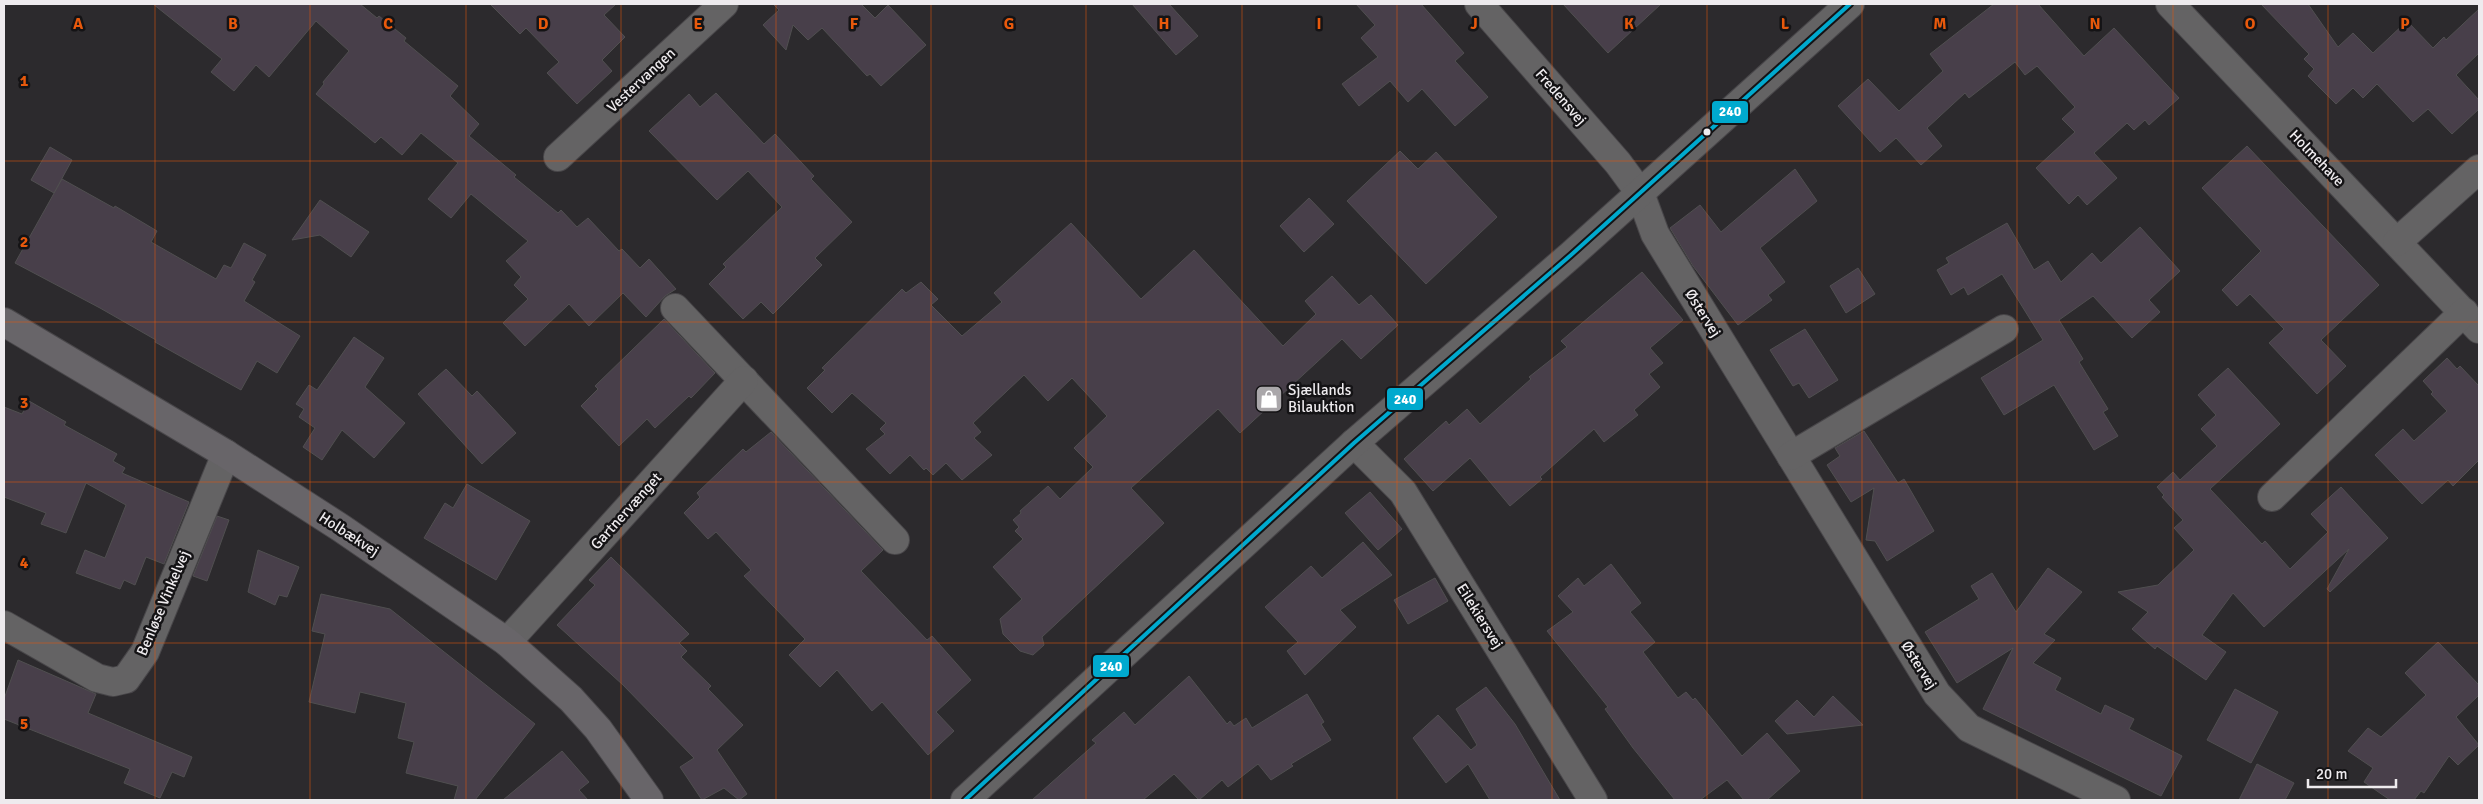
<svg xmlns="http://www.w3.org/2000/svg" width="2483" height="804" font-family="Signika,sans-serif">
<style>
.building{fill:#483f4a;stroke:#504f50}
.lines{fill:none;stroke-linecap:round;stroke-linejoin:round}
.minor-casing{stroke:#484649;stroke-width:30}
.tertiary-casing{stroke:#484649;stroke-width:30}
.secondary-casing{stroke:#484649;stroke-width:30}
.minor{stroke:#646364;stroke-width:28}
.tertiary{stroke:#646364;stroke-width:28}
.secondary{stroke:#686569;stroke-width:28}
.bus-1-casing{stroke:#141315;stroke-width:8}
.bus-1{stroke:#00a9ce;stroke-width:4}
.grid{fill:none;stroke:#e8590c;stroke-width:1;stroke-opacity:0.55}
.bus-dot{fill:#eeebee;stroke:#141315;stroke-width:2}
.labels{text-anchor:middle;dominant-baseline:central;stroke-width:5;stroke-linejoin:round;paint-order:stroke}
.street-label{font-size:15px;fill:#eeebee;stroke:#141315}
.poi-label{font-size:15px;fill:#eeebee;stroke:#141315;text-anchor:start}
.grid-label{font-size:16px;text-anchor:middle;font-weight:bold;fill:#e8590c;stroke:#141315;stroke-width:5;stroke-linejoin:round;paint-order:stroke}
.line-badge{stroke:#141315;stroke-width:2}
.badge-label{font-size:14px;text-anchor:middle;font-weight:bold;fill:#fff}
</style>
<rect width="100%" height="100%" fill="#2c2a2d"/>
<g class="building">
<polygon points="153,4 360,4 377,18 379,16 406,38 404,41 458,86 450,96 479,124 469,136 516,175 514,177 558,213 561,210 577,227 588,218 619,251 622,249 640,268 649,259 676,289 665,296 646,317 623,293 589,326 569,304 525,346 503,323 528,299 514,285 521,277 506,261 528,241 471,194 451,218 428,199 458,163 421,133 402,155 381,137 375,143 316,94 324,84 323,82 349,51 316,21 269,77 256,65 234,91 211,72 222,59"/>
<polygon points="490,4 616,4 604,15 625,37 602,60 612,71 577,104 547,73 559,62 526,28 520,34"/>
<polygon points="773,4 861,4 875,18 888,5 926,45 881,86 870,74 867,76 822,28 808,40 793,25 786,50 763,25 779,10"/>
<polygon points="1132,4 1169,4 1198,36 1176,55"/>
<polygon points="1356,4 1421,4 1464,53 1455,61 1488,97 1455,126 1422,89 1408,102 1390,81 1359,106 1342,84 1378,57 1361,38 1375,25"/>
<polygon points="1563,4 1661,4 1608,53"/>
<polygon points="1994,4 2038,4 2084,56 2114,28 2179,98 2149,125 2145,120 2134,130 2127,123 2094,153 2117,178 2087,205 2078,195 2069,204 2036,168 2075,132 2062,119 2075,107 2037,66 2025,75 2015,62 1969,98 1965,93 1927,128 1942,146 1921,165 1896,138 1880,152 1838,106 1868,79 1899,111 1943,71 1930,54"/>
<polygon points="2261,4 2308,4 2338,47 2353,33 2373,53 2407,21 2433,48 2444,37 2446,40 2479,9 2479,53 2456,75 2479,100 2479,109 2452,134 2428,109 2413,122 2377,84 2363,98 2353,88 2336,104 2308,76 2314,69 2304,59 2309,54"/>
<polygon points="716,93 764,144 775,134 814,176 811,179 852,222 815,258 822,265 773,314 761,302 743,319 709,284 726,267 723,264 782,207 748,171 717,200 649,131 689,94 700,107"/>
<polygon points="2247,146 2379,285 2321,340 2346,366 2317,394 2269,343 2284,329 2250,294 2237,306 2222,290 2261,251 2202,188"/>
<polygon points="50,147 72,160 54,193 31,180"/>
<polygon points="1400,151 1418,169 1436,152 1497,217 1426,284 1347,201"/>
<polygon points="1795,169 1817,201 1760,248 1785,282 1768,295 1772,300 1738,325 1693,266 1670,228 1700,205 1721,232"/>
<polygon points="62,179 114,208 115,206 157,231 151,242 216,279 224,265 231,268 244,243 266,255 252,280 255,282 244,301 300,336 277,373 257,361 241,390 155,342 156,340 100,308 15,263"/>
<polygon points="1309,198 1334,224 1304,252 1280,226"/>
<polygon points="320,200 369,232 351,257 320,235 292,240"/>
<polygon points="1071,223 1141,299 1194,250 1283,346 1316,314 1305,301 1332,276 1359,305 1371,295 1398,325 1361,359 1342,339 1240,433 1218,409 1131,488 1164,523 1042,637 1044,645 1033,655 1020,651 1003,634 1000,619 1022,599 993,567 1023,539 1015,531 1019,527 1013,520 1021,513 1020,511 1048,486 1060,499 1093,467 1074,448 1107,416 1072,378 1048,401 1024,375 973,423 981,432 974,438 992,455 962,480 946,463 933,475 926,468 924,470 910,455 890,474 866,449 885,434 880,429 886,423 852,393 832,413 807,388 825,370 822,368 902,289 906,293 921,282 938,299 931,305 962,336 1002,302 994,293"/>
<polygon points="2007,223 2034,270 2048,261 2061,282 2092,253 2101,263 2140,227 2180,271 2149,300 2160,312 2132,338 2093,296 2059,320 2083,359 2079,362 2108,409 2103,412 2118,436 2094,450 2054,385 2004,415 1981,378 2043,340 2002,274 1968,295 1964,287 1951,295 1937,270 1949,263 1946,258"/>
<polygon points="1858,268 1875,294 1846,313 1830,286"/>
<polygon points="1642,272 1683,320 1650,348 1663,363 1649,374 1660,387 1634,410 1638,415 1604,442 1594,429 1540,477 1542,479 1510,506 1470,458 1433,491 1404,459 1446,421 1449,425 1467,409 1480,424 1531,379 1529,377 1567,347 1561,341"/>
<polygon points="664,319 715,373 691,398 689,396 655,428 647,419 619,446 581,406 598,389 595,386"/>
<polygon points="1805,329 1838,380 1809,398 1799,383 1793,386 1770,350"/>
<polygon points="354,337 384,358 365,387 405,423 374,458 342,430 322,460 303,447 315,428 299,417 304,409 296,404 309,385 317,390"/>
<polygon points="2447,358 2457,369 2460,366 2479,386 2479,460 2453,486 2448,480 2422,504 2375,455 2403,429 2414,441 2447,411 2431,394 2433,392 2423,381"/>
<polygon points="2228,368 2280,424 2210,489 2262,544 2265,541 2290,569 2328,532 2311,514 2341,487 2388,538 2330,592 2327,589 2349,549 2264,627 2233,593 2202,635 2226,652 2206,680 2157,646 2155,649 2132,629 2148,612 2118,592 2158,585 2194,550 2174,528 2183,520 2162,497 2164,495 2157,487 2173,472 2180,480 2217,446 2201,429 2216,415 2198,395"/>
<polygon points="446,369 472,396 477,391 516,433 482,464 418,394"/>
<polygon points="29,401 66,422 64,425 117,454 113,461 125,468 122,473 189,502 164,564 146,557 135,585 124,580 120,589 76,573 85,550 105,558 126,505 86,483 66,533 41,524 46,513 4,497 4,407 22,414"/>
<polygon points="1864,431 1898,483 1904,479 1934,531 1887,561 1875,541 1866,540 1874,488 1851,502 1827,465 1840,456 1835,448"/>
<polygon points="771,432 883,550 861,571 927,640 932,636 971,680 936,712 954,731 928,755 882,702 872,711 837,670 820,687 789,655 805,639 744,576 751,570 716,532 708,539 684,513 700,497 697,493 743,449 746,452"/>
<polygon points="467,484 530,521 496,580 424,538 445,503 453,508"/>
<polygon points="1370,492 1402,529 1378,550 1345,513"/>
<polygon points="217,516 229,520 207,581 193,576"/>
<polygon points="1363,542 1392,575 1340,610 1356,627 1305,675 1287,651 1298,642 1265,607 1311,566 1322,578"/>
<polygon points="258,550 299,567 287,597 279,595 275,605 248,592"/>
<polygon points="611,557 689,634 679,643 687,651 681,657 711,686 708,689 743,725 717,750 747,794 739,800 724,788 702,800 680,767 694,758 623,685 557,625 595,585 589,580"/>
<polygon points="1611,564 1641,603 1630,612 1655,642 1643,652 1678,698 1686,692 1693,700 1695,698 1742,756 1767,733 1800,771 1767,800 1744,800 1727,780 1700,800 1675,800 1633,748 1605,709 1608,707 1547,631 1573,612 1558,596 1578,578 1584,586"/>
<polygon points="2048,568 2082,592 2044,634 2055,640 2033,663 2061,678 2055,690 2101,714 2105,705 2134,719 2129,729 2182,756 2161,796 1983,709 2013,648 1957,683 1925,632 1979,599 1971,586 1992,573 2016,612"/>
<polygon points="1435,578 1448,601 1408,624 1394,600"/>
<polygon points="321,594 390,609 535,724 475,800 454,800 458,786 406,773 414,742 398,738 406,703 360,692 355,713 309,702 325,634 312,631"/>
<polygon points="2438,642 2479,685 2479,695 2456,717 2479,745 2458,765 2449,756 2424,793 2421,791 2414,800 2390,800 2364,782 2373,768 2348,751 2368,728 2381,737 2426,695 2405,673"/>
<polygon points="18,660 96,694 88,713 192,757 184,777 172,772 160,798 124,783 130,769 4,719 4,699"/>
<polygon points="1189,676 1227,724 1230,721 1234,726 1246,718 1252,728 1307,694 1324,722 1321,724 1331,740 1291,764 1293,766 1271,780 1258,764 1228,787 1222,780 1199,800 1174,774 1143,800 1032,800 1096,743 1092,740 1124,712 1135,725"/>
<polygon points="1486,687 1515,724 1560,800 1490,800 1468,764 1446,783 1413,738 1438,715 1471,750 1477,745 1456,709"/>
<polygon points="2235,689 2278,712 2251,763 2207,740"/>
<polygon points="1833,696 1863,725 1787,734 1775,721 1797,700 1814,717"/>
<polygon points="562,751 589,782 579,790 588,800 503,800"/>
<polygon points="2257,764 2294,783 2285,800 2239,800"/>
</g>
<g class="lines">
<g class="minor-casing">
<g id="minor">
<polyline points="1479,4 1618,163 1640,193 1655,234 1937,694 1969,728 2116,800"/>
<polyline points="2170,4 2479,329"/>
<polyline points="558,157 724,4"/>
<polyline points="2397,242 2479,169"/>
<polyline points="675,308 895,540"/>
<polyline points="1354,443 1403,492 1593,800"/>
<polyline points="1791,456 2004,329"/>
<polyline points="2272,497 2464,312"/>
<polyline points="4,625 97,678 113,682 126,679 145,652 226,454"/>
<polyline points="507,642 744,380"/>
</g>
</g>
<g class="tertiary-casing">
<polyline id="tertiary" points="965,800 1354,443 1571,255 1850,4"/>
</g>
<g class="secondary-casing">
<polyline id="secondary" points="4,322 226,454 341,528 507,642 571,699 598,729 649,800"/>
</g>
<use href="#minor" class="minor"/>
<use href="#tertiary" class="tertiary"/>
<use href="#secondary" class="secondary"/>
<g class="bus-1-casing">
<polyline id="bus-1" points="965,800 1354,443 1571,255 1850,4"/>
</g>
<use href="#bus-1" class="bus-1"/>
</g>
<path class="grid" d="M155,4V800M310,4V800M466,4V800M621,4V800M776,4V800M931,4V800M1086,4V800M1242,4V800M1397,4V800M1552,4V800M1707,4V800M1862,4V800M2017,4V800M2173,4V800M2328,4V800M4,161H2479M4,322H2479M4,482H2479M4,643H2479"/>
<defs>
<g id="shop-square" transform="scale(1.4375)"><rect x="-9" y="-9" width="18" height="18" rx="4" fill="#aaa7aa" stroke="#141315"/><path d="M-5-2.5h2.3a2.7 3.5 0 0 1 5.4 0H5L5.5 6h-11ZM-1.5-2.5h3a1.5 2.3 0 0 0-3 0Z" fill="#fff"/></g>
</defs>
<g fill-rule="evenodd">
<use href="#shop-square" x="1269" y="399"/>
</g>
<circle class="bus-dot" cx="1707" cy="132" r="4.5"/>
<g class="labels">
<g class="street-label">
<text transform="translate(641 80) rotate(-43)">Vestervangen</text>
<text transform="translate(1561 97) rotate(49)">Fredensvej</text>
<text transform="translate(2317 158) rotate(46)">Holmehave</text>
<text transform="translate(1703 313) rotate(58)">Østervej</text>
<text transform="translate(626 511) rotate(-48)">Gartnervænget</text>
<text transform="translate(349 534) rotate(33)">Holbækvej</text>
<text transform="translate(163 603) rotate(-67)">Benløse Vinkelvej</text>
<text transform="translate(1480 616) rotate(58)">Eilekiersvej</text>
<text transform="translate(1919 665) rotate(58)">Østervej</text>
</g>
<g class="poi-label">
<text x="1288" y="390">Sjællands<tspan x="1288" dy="17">Bilauktion</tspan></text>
</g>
</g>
<g class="grid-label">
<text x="78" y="29">A</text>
<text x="233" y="29">B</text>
<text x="388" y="29">C</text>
<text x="543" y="29">D</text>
<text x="698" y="29">E</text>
<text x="854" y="29">F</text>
<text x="1009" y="29">G</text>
<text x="1164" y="29">H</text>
<text x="1319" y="29">I</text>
<text x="1474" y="29">J</text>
<text x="1629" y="29">K</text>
<text x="1785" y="29">L</text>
<text x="1940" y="29">M</text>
<text x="2095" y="29">N</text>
<text x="2250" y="29">O</text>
<text x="2405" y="29">P</text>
<text x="24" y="86">1</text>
<text x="24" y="247">2</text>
<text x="24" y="408">3</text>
<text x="24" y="568">4</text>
<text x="24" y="729">5</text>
</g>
<g class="line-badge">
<rect x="1711" y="100" width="38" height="24" rx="5" fill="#00a9ce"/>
<rect x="1386" y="387" width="38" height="24" rx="5" fill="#00a9ce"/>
<rect x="1092" y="654" width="38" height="24" rx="5" fill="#00a9ce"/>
</g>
<g class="badge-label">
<text x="1730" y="116">240</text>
<text x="1405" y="404">240</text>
<text x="1111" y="671">240</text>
</g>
<rect width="2483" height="804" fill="none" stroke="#eeebee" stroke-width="10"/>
<path d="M2308 779v8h88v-8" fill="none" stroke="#eeebee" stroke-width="2.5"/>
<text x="2316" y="779" font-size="15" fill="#eeebee" stroke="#141315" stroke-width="4" paint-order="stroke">20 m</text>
</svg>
